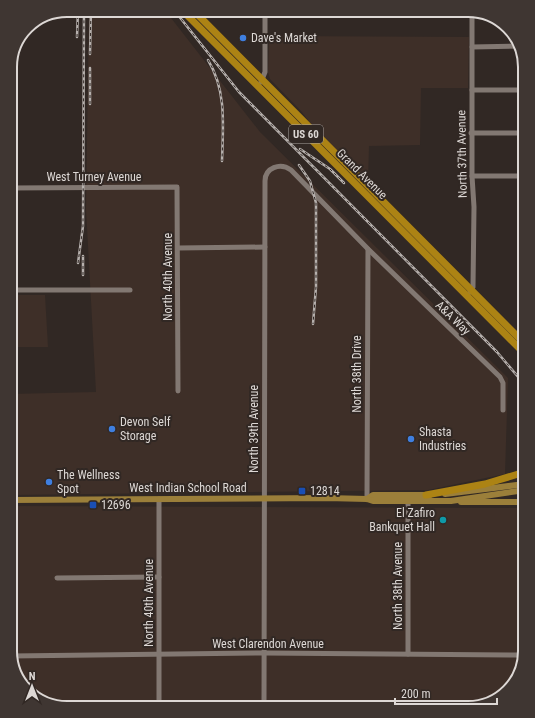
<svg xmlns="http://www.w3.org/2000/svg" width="535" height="718" font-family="'Roboto Condensed',sans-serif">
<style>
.built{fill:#3e2f28}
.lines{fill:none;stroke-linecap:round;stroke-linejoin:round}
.minor{stroke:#827872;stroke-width:5}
.major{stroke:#9b7f3a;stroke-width:6}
.highway{stroke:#ac8314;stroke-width:7}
.rail-casing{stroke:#b6b0ad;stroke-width:2.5}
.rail{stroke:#312824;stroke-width:1;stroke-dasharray:3;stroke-linecap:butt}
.shop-dot{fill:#3f7fe0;stroke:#312824;stroke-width:1.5}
.transit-dot{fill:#1a4fb4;stroke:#312824;stroke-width:1.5}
.culture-dot{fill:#0f9aa8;stroke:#312824;stroke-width:1.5}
.labels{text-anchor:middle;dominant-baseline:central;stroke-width:4;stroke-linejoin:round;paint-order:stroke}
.shield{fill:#312824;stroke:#a9a3a0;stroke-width:1}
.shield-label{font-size:11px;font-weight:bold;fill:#ddd8d5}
.poi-label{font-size:12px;fill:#ddd8d5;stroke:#312824;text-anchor:start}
.street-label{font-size:12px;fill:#ddd8d5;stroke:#312824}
.rim{fill:none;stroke:#ddd8d5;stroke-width:2}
</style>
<rect width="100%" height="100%" fill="#312824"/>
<g class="built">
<polygon points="89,10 162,10 171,18 260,132 508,378 505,474 428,490 10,495 10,394 96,392 86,209"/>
<polygon points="269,36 469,37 468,88 421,88 420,145 369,146 368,182 311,124 302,112 270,79 268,72"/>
<polygon points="10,295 45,295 48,347 10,347"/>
<polygon points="10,506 525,508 525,651 517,679 499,699 468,708 64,708 39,700 19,682 10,651"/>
</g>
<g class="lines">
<g class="minor">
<polyline points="265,14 430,15 441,14 451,10"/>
<polyline points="472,47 519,46"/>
<polyline points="261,82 265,72 265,10"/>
<polyline points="472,90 525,90"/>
<polyline points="471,133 525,133"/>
<polyline points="472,176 525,176"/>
<polyline points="10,188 177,187 178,391"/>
<polyline points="178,248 265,247"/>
<polyline points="10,290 130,290"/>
<polyline points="470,292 473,287 474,207 472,176 472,10"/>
<polyline points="367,499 368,249"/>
<polyline points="57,578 159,577"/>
<polyline points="408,654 408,499"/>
<polyline points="11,656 264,653 524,655"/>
<polyline points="159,708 159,499"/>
<path d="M264,708L265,181C265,168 280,162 291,170L368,249L500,377L503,383V410"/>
</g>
<g class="major">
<polyline points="445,494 525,484"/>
<polyline points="367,499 373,495 430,495"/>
<polyline points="10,500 327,498 367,499 373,501 451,501 525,490"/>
<polyline points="461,502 525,502"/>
</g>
<g class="highway">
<polyline points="182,10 525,354"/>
<polyline points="193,10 525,344"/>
<polyline points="426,495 485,484 525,472"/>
</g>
<g class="rail-casing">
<g id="rail">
<polyline points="174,10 239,92 497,352 525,385"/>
<polyline points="77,37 78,10"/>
<polyline points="90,54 91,10"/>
<path d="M208,60C227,91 223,127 222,161"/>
<polyline points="90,104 90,68"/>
<polyline points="300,149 330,169 344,183"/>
<polyline points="299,165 310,181 316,203 316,287 313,324"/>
<polyline points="78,263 83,226 84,10"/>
<polyline points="83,275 83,256"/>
</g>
</g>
<use href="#rail" class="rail"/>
</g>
<g class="shop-dot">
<circle cx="243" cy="38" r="4"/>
<circle cx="112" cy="429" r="4"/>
<circle cx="411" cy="439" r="4"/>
<circle cx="49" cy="482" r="4"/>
</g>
<g class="transit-dot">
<rect x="298" y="487" width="8" height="8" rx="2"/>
<rect x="89" y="501" width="8" height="8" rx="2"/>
</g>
<circle class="culture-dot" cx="443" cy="520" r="4"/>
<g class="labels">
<rect class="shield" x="289" y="125" width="34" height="18" rx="3"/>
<g class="shield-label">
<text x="306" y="134">US 60</text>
</g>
<g class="poi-label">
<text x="251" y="38">Dave's Market</text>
<text x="120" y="422">Devon Self<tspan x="120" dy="14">Storage</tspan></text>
<text x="419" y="432">Shasta<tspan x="419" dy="14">Industries</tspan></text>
<text x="57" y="475">The Wellness<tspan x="57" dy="14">Spot</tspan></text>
<text x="310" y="491">12814</text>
<text x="101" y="505">12696</text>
<text x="435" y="513" text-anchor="end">El Zafiro<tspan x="435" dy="14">Bankquet Hall</tspan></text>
</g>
<g class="street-label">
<text transform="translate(462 154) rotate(-91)">North 37th Avenue</text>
<text transform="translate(362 174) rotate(45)">Grand Avenue</text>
<text x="94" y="177">West Turney Avenue</text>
<text transform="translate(168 277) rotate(-90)">North 40th Avenue</text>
<text transform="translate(453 318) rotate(44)">A&amp;A Way</text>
<text transform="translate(357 374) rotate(-90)">North 38th Drive</text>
<text transform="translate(254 429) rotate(-90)">North 39th Avenue</text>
<text x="188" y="488">West Indian School Road</text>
<text transform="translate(398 586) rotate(-90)">North 38th Avenue</text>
<text transform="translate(149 603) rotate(-90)">North 40th Avenue</text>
<text x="268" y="644">West Clarendon Avenue</text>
</g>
</g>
<path d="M0 0H535V718H0ZM67 17H468A50 50 0 0 1 518 67V651A50 50 0 0 1 468 701H67A50 50 0 0 1 17 651V67A50 50 0 0 1 67 17Z" fill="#3f3632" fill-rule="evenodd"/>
<path class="rim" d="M67 17H468A50 50 0 0 1 518 67V651A50 50 0 0 1 468 701H67A50 50 0 0 1 17 651V67A50 50 0 0 1 67 17Z"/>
<g transform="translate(32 686)" stroke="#312824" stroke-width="3" paint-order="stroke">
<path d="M0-3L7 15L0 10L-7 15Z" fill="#ddd8d5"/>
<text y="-6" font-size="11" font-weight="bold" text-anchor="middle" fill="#ddd8d5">N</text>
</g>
<path d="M395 698v6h102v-6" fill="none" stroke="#ddd8d5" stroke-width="2"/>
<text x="401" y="698" font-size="12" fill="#ddd8d5" stroke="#312824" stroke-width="3" paint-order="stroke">200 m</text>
</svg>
